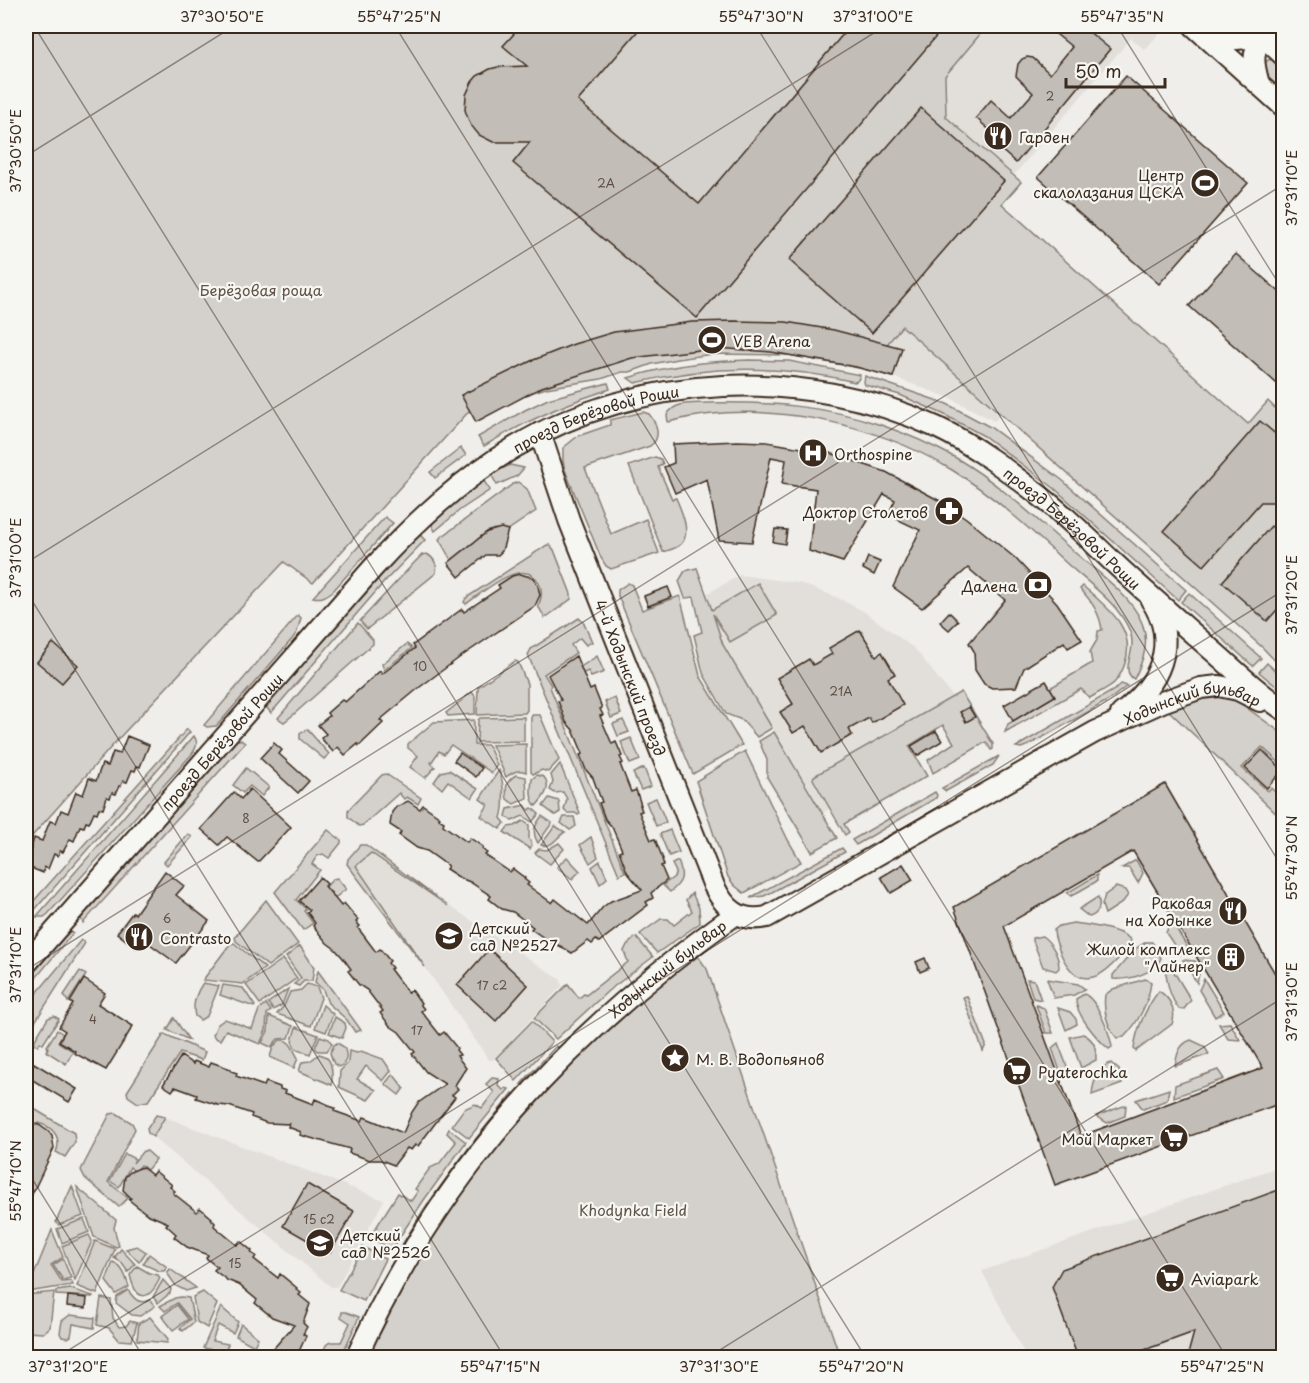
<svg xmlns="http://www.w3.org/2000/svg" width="1309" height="1383" font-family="'Playpen Sans',sans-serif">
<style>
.built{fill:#e2dfdb}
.green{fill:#d4d1cc;stroke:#887e75;stroke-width:1.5}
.building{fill:#c2bdb7;stroke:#3b2a1e;stroke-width:1.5;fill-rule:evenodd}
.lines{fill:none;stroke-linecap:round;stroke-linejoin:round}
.minor-casing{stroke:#3b2a1e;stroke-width:24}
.minor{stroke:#f6f6f2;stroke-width:20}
.ticks{fill:none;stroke:#3b2a1e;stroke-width:1.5;stroke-opacity:0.45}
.labels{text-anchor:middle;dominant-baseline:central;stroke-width:4.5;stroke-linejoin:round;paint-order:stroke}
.number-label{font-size:12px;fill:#5d4f44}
.poi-label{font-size:15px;fill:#3b2a1e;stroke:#f6f6f2;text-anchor:start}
.park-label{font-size:15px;fill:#61544a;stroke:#f6f6f2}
.street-label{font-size:15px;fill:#3b2a1e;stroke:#f6f6f2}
.neatline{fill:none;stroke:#3b2a1e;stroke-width:2}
.ticks-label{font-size:15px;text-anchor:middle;fill:#3b2a1e}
</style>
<rect width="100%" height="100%" fill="#efeeea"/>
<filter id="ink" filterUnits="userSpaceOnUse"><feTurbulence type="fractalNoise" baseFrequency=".0167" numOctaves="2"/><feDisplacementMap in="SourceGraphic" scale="12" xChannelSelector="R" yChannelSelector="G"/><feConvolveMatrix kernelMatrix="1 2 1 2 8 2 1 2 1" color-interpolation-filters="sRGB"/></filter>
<g filter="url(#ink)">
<g class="built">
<polygon points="987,26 1165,26 1145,50 1131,38 1014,175 946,117 945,76"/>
<polygon points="902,326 979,393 1002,414 994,421 950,398 890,376 890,367 870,365"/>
<polygon points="740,575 799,583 834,596 865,612 915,649 953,697 878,740 851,795 823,813 723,645 706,594"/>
<polygon points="370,853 561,980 562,986 493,1060 489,1060 356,867"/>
<polygon points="165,1117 384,1200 337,1287 331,1287 153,1137"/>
<polygon points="1283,1165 1283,1357 1026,1357 982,1271"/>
</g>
<g class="green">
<polygon points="26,26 987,26 945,76 946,117 1021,182 1002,204 1248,424 1268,401 1283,416 1283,669 1263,648 902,326 870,365 870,370 789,355 713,354 677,359 652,364 630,372 622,372 601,379 546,388 518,397 482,397 313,583 284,562 121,736 26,843"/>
<polygon points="1274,59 1283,65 1283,93 1264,75 1264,64 1268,60"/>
<path d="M749,360L789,361L860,375L858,380L855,382C783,365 707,365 635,383L628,378C668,365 707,361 749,360Z"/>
<polygon points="865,376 947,404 990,427 1062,480 1186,590 1178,600 1054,488 984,436 943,414 900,395 865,385 864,382"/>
<path d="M608,383L610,389C565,403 524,422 484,446L478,437L525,410L548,399Z"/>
<path d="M707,403C767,402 824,405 881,425C907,434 932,445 956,458C999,483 1036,519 1073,551C1095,570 1132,596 1142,623C1150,643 1143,661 1134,679C1121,671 1133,656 1132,642C1132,631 1124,619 1117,610C1105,594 1080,576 1064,561C1029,528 993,495 952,470C872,421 759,398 668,422L667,415C675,401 692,404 707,403Z"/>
<path d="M643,412L649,414C657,424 662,438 650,446L585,468L611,534L646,519L659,553L611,569L606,566L601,558L565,470L563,461V448L578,436L610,425V420Z"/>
<polygon points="461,448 466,455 435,478 430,472"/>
<path d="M655,457L661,459L663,464L658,467L672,499L676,498C681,510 692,533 681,544C676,549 669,550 663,552L629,466Z"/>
<polygon points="510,465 524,468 517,476 497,485 491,474"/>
<polygon points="483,480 490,490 460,510 435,531 432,525 437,513"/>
<polygon points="518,482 527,489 536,511 508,530 494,529 487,532 451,560 439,539 513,484"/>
<path d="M385,517L393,523L333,591C326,596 322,599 313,597Z"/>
<polygon points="419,534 425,540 385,581 271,713 267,708 267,701 345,609"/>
<path d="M547,545H550L554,550L571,594V599L545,618L538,606C542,598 543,591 539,583C525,554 482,593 466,604L464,602L466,598Z"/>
<path d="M427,554C434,558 438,565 436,573L367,629L360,621L414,563L422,555Z"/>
<polygon points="697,568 712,610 758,583 777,615 730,642 713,614 723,645 772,728 757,737 742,720 726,714 703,673 694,635 702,632 694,597 685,598 679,581 685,571"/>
<polygon points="628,583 632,585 642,610 680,596 700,676 742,745 693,774 618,596 618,590"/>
<path d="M1083,586C1105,606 1137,628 1125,663C1123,670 1119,677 1114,683C1107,689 1097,693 1090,698L1081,689L1005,732L1008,724L1055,696L1050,688L1092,663L1090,652L1097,640L1098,631L1102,630C1100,613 1092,601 1080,589Z"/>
<polygon points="1189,593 1261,658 1253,666 1181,602"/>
<polygon points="298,615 301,618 297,632 293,638 221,721 216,726 207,727 204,725"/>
<polygon points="579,618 584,623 592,642 586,645 580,638 571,645 576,653 544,674 551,685 550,687 625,872 619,875 528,655 531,649"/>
<polygon points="358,623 373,640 373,644 293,715 284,722 278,718"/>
<polygon points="407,644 412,648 384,670 382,664"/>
<polygon points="597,656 604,672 591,677 588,671 576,677 573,672"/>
<polygon points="515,661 518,662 527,684 527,710 525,713 477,715 478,687"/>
<polygon points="1267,663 1283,678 1283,692 1259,672"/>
<polygon points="1121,684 1127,686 1109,700 1029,745 1021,748 1016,747 1116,689"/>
<polygon points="472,692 475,696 475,714 448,716 446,713"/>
<polygon points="961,692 993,744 993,749 991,750 986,742 933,773 928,760 954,743 943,725 909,746 927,776 844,824 849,832 845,835 813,779 814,776"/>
<polygon points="1217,695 1233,698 1283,734 1283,766 1262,747 1242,768 1268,791 1271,788 1283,800 1283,820 1169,711 1203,696"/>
<polygon points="615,698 621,714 611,718 605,702"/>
<polygon points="532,715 540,715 559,760 548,772 542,770 533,774 531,772 531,718"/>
<polygon points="524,717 524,741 477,742 478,720 480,718"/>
<polygon points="474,720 474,745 488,745 497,765 492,773 451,745 444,754 439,751 431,763 435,767 425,778 410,767 418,756 408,748 408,744 434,722"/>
<polygon points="623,720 629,732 618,736 613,724"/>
<polygon points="187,729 190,732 32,913 31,904"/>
<polygon points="307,729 329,754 324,759 300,739 300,734"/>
<polygon points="774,732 837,838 812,852 767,777 767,760 759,741"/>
<path d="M194,736C199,743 196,748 192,754L48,914L44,917H36Z"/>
<polygon points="631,738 640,760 630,764 621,742"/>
<polygon points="235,740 241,740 245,743 83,923 79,914"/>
<path d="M526,744V772C518,769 513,772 506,777L492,745Z"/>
<polygon points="745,751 788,840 801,862 744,893 734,885 728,877 696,781"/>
<polygon points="999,756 993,765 946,791 942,788"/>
<polygon points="560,764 580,813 578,815 575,813 567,813 564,810 567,799 563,792 555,793 550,790 553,782 551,775"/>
<polygon points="246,768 269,787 262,796 250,786 243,793 233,785"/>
<polygon points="644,768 651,786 641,790 633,773"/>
<polygon points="449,770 478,789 472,798 448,781 442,789 434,782 441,772"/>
<path d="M499,770C504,781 505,806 501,818L505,823L500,829L481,816L488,805L480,799Z"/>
<polygon points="386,774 421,798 418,804 407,797 404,799 399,793 363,825 359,826 348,817 348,810 382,775"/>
<path d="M516,775L526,777L527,798L514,804L507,799C505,787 506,781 516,775Z"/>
<path d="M537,775L544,777C552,787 544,797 536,806C529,798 531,789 532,779Z"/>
<polygon points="935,792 937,795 936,798 856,845 852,840"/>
<polygon points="549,798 559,801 560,812 555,815 543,806"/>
<polygon points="656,798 666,822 656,826 646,802"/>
<polygon points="525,805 529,810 532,808 539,814 532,822 523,816 512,821 506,816 508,809"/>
<path d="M542,816L552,823L538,843C531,832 535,825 542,816Z"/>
<polygon points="564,817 574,817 576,826 570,830 561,823"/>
<polygon points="523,821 529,825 529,839 532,845 530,849 504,832 508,827 515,826"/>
<path d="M555,826L565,832C556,837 553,848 541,845Z"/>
<polygon points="328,830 341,840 341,843 329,858 323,854 317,856 312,864 320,870 296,900 306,909 304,911 313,923 303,930 275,892"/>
<polygon points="670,830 679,852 669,856 660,834"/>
<polygon points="188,834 192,837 167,865 164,862"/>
<polygon points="591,837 598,857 590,863 580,845"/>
<polygon points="559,843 564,849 550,864 535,853 539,849 547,850"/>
<polygon points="360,845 366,845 448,906 371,853 356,866 425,967 347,864 348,859"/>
<polygon points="842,848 845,852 772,892 764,896 750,898"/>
<polygon points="567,857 580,871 572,879 557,867"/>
<polygon points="1136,860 1143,873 1138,883 1129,868 1122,868"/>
<polygon points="600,861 607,878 600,884 592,867"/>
<path d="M678,861C684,876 683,882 670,892L663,885L674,877L676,872L672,864Z"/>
<polygon points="1097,875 1097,881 1071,896 1067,893"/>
<polygon points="337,878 346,889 335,898 331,892 323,897 322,891 333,879"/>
<polygon points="1116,887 1125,890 1128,895 1122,903 1105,914 1102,905 1105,895"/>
<polygon points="692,893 699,908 700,923 657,953 640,934 661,919 668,919 674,925 692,911 686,900"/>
<path d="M1098,897C1101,907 1099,914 1089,917L1079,909Z"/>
<polygon points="266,900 298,944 268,966 236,941 235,937"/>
<polygon points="1171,920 1192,955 1180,954 1166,933"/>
<path d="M1073,923C1087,925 1124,929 1131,941C1128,949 1122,954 1117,960C1094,985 1074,985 1060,952C1057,944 1054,938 1054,930L1059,926Z"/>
<polygon points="68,930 73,933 26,990 26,973"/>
<path d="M1042,936C1052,943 1059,956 1059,968L1056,971L1043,967L1032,938Z"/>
<polygon points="636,937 653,957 608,991 556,1039 534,1018 568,984 579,998 584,994 586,995 628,962 624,951 627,945"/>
<polygon points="81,940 85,943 26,1036 26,1006"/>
<path d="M1146,942H1152L1161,958C1155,974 1129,980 1113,979V975L1135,949Z"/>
<polygon points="234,943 265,968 243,984 203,980 230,944"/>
<polygon points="300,946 314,967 312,981 304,981 299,986 294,984 301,978 286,957"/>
<polygon points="695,952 707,969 840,1357 362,1358 440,1216 571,1057"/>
<polygon points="283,959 297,978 260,1004 246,985"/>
<polygon points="1183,960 1195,961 1200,969 1197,983"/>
<path d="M1168,962L1191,1000L1184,1009H1179C1169,996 1167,982 1165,966Z"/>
<polygon points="80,971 86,975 68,1002 64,995"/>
<polygon points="318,971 361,1030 355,1032 347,1020 328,1003 323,990 315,982"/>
<polygon points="1027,979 1034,980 1041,1000 1033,998"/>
<polygon points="1047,979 1078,984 1085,989 1074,995 1054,998"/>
<path d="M1145,979L1151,982C1149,1002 1138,1023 1124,1037L1117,1038C1107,1027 1103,1010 1105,995L1113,989Z"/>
<polygon points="1204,979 1224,1012 1215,1017 1199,990"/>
<path d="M203,983L219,986L207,1016L200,1020L195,1016C192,1004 196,993 203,983Z"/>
<polygon points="307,984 317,987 321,998 311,1026 277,1014 284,1006 290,992 301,990"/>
<polygon points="223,985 243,988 255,1006 254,1007 220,995"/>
<polygon points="288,989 282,1005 273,1010 268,1003"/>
<path d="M1159,991C1170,998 1177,1011 1172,1024L1136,1051L1134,1049C1136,1029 1147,1006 1159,991Z"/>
<path d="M1084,994C1097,999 1110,1034 1112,1047L1109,1049C1098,1040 1075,1014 1076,999Z"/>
<polygon points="967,996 986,1045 983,1051 963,997"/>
<polygon points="266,1004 271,1011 267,1014 266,1030 260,1044 226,1030 220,1040 215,1038 213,1035 217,1025 225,1019 252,1029 259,1010"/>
<polygon points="323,1005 333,1014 326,1032 315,1028"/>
<polygon points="1036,1005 1044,1008 1053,1033 1046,1033"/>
<polygon points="1058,1008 1070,1012 1076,1019 1077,1024 1066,1030"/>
<polygon points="54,1016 59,1019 43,1044 40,1042 38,1046 33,1043 48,1018"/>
<polygon points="269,1016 293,1026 289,1038 278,1039 271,1047 262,1043 268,1031"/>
<polygon points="335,1017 345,1023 346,1028 342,1038 329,1033"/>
<polygon points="174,1018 189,1040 167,1030"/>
<polygon points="532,1021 552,1042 516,1081 496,1058"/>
<polygon points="1230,1023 1240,1040 1228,1039 1219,1024"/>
<polygon points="296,1027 318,1035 310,1054 295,1048 292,1041"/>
<polygon points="57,1030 63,1034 58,1042 73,1051 66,1064 46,1051 48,1048 47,1046"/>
<polygon points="164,1034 205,1052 202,1060 180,1053 148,1101 138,1103 128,1096 127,1092"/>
<path d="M1083,1034C1095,1040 1096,1047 1096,1060L1081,1068L1070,1037Z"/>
<polygon points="320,1036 329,1039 332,1044 327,1051 318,1051 315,1048"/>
<path d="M280,1040C291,1039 293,1050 298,1058L294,1068L270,1057L273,1047Z"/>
<path d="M1191,1040L1204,1046L1209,1054L1175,1066C1177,1054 1179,1044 1191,1040Z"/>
<path d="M337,1043L344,1047C347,1054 348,1063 339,1067L334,1064L330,1053L334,1045Z"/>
<polygon points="1058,1043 1070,1074 1062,1077 1052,1048"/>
<polygon points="556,1046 561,1051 527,1085 521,1084"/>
<polygon points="349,1051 357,1053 361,1051 383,1059 391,1071 383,1081 366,1066 357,1079 376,1090 368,1100 339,1087 340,1071 348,1063"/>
<path d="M319,1054C334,1057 332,1072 332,1085L299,1071L302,1062L310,1061Z"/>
<path d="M1111,1063L1119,1070L1122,1084L1092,1095C1093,1082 1098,1067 1111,1063Z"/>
<polygon points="1218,1070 1224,1079 1174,1097 1175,1085"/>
<polygon points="393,1074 404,1088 399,1095 385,1084"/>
<polygon points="492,1078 499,1079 498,1085 503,1090 506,1088 509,1089 469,1138 452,1125 464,1109 475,1104 482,1108 494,1092 486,1084"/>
<polygon points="1169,1089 1167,1100 1143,1109 1136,1100"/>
<polygon points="513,1093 515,1098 479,1145 474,1141"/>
<path d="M26,1104L74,1133L75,1142L65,1157L56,1152C65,1133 42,1118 26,1124Z"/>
<polygon points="1126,1105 1125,1116 1107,1123 1096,1116"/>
<polygon points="116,1113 132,1123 135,1129 108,1182 128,1198 119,1207 85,1178 81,1170 110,1114"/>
<polygon points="156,1115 165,1117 153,1137 148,1133 147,1129"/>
<polygon points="449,1129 466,1142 424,1200 391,1250 370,1237 398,1193 411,1201 418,1191 415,1189 430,1168 439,1164 456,1142 447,1133"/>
<polygon points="470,1146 476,1149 402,1256 397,1253 424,1209"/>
<polygon points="143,1151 147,1151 156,1159 147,1170 141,1165 135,1172 130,1167 119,1187 110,1181 125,1154 135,1159 133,1163"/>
<polygon points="72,1186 83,1216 59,1225 56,1222"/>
<polygon points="77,1187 116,1220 114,1228 119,1246 116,1247 94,1237"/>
<polygon points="84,1219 89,1232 62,1243 57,1229"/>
<polygon points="52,1230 63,1257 51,1265 62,1282 71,1281 73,1285 27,1292"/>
<polygon points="89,1235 92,1241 75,1280 62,1246"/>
<polygon points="95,1241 115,1249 97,1294 77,1286"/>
<polygon points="137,1246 146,1252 139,1262 126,1249"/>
<polygon points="363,1247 385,1259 364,1301 339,1290"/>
<polygon points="121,1249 135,1264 128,1272 121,1262 114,1258"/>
<polygon points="149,1254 167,1267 164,1271 159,1271 143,1264"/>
<polygon points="63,1259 71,1278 63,1280 53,1265"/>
<path d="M113,1262C123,1267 126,1277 129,1287L116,1294L106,1281Z"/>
<path d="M137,1266L149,1273L158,1275L160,1278C149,1302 136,1302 130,1275Z"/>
<polygon points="170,1269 196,1288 186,1291 176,1286 167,1273"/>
<polygon points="163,1280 171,1289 170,1293 158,1303 153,1297"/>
<polygon points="71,1289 93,1296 92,1297 56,1295 56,1291"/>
<path d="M128,1290C134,1299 139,1305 150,1300L155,1306L140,1316L132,1315L116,1303L117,1297Z"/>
<polygon points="54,1292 50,1327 43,1333 26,1332 26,1295"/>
<polygon points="203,1292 217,1304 207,1328 197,1322 193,1297"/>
<polygon points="181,1297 189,1298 194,1322 183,1331 180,1328 190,1319 177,1303 165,1311 160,1306 175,1298"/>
<polygon points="101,1298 111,1300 113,1318 119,1327 126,1326 130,1321 137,1323 132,1341 119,1340 109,1328 97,1325"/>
<polygon points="177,1305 188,1319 173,1330 162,1316"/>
<polygon points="221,1307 238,1322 233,1333 218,1325 212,1341 228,1344 225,1352 203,1348"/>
<polygon points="342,1312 346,1312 359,1317 341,1357 321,1357 326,1345 330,1342 341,1342 350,1323 341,1317"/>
<polygon points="70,1315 95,1318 94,1328 73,1324 71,1336 68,1338 62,1337 60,1333 62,1321"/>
<polygon points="150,1317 168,1339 167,1343 137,1340 139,1323"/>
<polygon points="241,1324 258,1338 254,1346 236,1336"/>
<polygon points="26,1348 56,1350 58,1352 58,1357 26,1357"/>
</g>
<g class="building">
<polygon points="521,26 642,26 578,101 699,204 850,26 945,26 697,318 513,163 530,142 493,142 479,135 470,124 465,110 466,95 472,82 477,76 490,69 498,67 527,66 503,46"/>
<polygon points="1046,26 1082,26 1110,49 1016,163 999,148 1004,143 976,118 991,100 1011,118 1033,93 1016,76 1018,64 1022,59 1027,57 1033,58 1050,74 1072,47"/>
<polygon points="1126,76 1248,183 1159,284 1038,177"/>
<polygon points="921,108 1004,181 872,333 789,260"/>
<polygon points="1236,254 1284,296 1284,390 1189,306"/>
<polygon points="734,321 786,322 834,330 902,348 893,377 856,367 771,352 716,348 632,358 542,387 476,422 461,395 531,361 574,344 614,332 692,322"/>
<polygon points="1260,421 1284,441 1284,508 1276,502 1261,502 1204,566 1164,531"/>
<polygon points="737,441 767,442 830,453 886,472 942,502 966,518 1015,558 1057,603 1082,640 1068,648 1064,642 1024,668 1016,687 992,688 984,684 975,670 974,651 969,643 1005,600 968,568 922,608 893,587 920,530 888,515 895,500 884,494 843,562 809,551 816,489 782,484 786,460 771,457 752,542 719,540 707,479 675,493 664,467 674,463 673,444"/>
<polygon points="1271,526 1284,537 1284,602 1267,621 1222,582"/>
<polygon points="501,528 508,530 502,551 498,555 486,555 459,577 448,563 487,532"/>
<polygon points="775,529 787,530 785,544 773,542"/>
<polygon points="868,557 880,562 874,575 863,569"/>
<polygon points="520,574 534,578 538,586 540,595 535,606 459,658 420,687 380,720 383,723 359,746 358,744 345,755 338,747 333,752 321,738 326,734 318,725 329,716 327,713 342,700 345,702 380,671 382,674 415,648 413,645 462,609 464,612 500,588 498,585 512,576"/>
<polygon points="668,587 672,597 648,606 644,596"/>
<polygon points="949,612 958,621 949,630 940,622"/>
<polygon points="860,630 876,656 882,652 895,674 888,678 903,705 872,723 869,718 849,729 852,735 821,753 805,726 793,733 780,712 793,704 777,678 809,659 813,665 832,654 829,648"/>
<polygon points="53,643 78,665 62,683 37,662"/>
<polygon points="576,656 590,690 594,688 602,708 600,709 603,715 600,716 612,744 616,742 622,756 620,757 623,763 620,764 631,792 636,790 641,805 640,805 642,811 639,812 651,840 655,839 663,859 662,859 664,865 661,866 667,880 651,893 653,898 646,902 648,905 599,942 596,940 592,944 588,941 572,953 560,946 550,942 531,929 533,927 513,912 502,909 489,899 491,896 470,882 460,878 446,869 448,866 427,851 417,848 399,835 401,832 390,825 392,812 396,807 408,801 420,809 423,805 440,817 439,819 444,822 443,825 467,842 470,838 483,847 482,849 487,853 485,855 510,872 513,869 525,878 524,879 529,883 527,885 552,903 555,899 588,925 603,907 611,901 642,890 627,872 619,851 622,850 612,827 605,819 599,803 602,802 597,789 593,778 586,770 580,755 583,754 573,730 566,722 558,701 561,700 548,675"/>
<polygon points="1046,681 1055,696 1013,721 1004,705"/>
<polygon points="969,707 975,717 966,722 960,712"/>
<polygon points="936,731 942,741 917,756 911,746"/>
<polygon points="127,736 149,745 140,767 137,766 135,771 132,770 127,782 123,781 121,786 119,786 116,794 112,793 110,798 107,797 103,809 99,808 97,813 94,812 89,823 86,822 84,827 80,826 74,841 70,839 63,852 60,851 58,856 54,854 48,869 44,867 43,873 26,866 34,838 42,841 50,821 56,823 61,810 68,813 76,792 83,795 89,778 96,781 102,764 108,766 113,752 120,754"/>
<polygon points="274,743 282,750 279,754 309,781 298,793 260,758"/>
<polygon points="1262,750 1283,770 1267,788 1245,768"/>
<polygon points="460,753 482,768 476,777 454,761"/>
<path d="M1165,784L1284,989V1102L1055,1185L954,907ZM1133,851L1263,1068L1081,1136L1004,926Z"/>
<polygon points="250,789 291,827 258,862 227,837 219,845 201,829 234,792 241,799"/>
<polygon points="903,864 913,880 891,893 881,877"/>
<polygon points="165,871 184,886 176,895 209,921 176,963 143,939 136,948 117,933 133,912 135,914"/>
<polygon points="320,877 327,884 325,886 341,906 344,903 358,920 356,922 360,926 358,928 376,952 380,949 390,961 388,963 392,968 390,969 408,993 412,990 421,1003 420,1004 424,1009 421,1011 440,1035 444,1032 457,1048 456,1050 460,1055 457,1056 466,1068 455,1085 458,1089 452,1095 455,1097 418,1146 415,1145 411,1150 407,1148 394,1165 381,1160 370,1160 349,1153 350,1149 300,1135 301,1132 288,1127 289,1124 267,1123 251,1117 252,1114 229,1106 218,1105 196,1098 197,1095 175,1087 172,1091 163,1085 181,1056 193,1064 194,1061 209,1067 211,1062 231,1069 231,1071 237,1073 236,1076 264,1086 266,1082 280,1087 280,1089 286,1091 285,1093 313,1104 315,1099 329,1105 329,1106 335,1108 334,1111 362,1121 364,1117 403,1133 412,1112 418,1103 445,1084 426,1072 412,1054 415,1052 399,1032 390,1026 380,1013 383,1011 367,990 359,985 348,971 351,969 343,958 335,949 327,943 313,926 315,923 307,912 310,910 299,901"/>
<polygon points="489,949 528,985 496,1021 457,985"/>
<polygon points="925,958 929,968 920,972 916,962"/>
<polygon points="84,979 105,993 98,1004 133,1026 106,1070 74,1053 75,1051 59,1041 65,1031 59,1027 73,1004 70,1002"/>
<polygon points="34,1063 77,1089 69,1102 26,1076"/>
<polygon points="33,1124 39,1125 49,1132 52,1136 54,1148 26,1207 26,1127"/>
<polygon points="142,1167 152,1175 155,1171 172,1185 170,1187 175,1191 173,1193 197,1212 200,1208 212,1218 211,1219 215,1223 214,1226 237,1245 240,1241 252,1251 251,1253 256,1256 254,1259 278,1278 280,1274 297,1288 296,1289 301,1293 299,1295 310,1304 303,1323 307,1327 303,1334 306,1336 296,1358 265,1358 294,1325 272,1317 255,1303 257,1300 239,1285 227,1280 214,1270 217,1267 206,1258 208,1255 187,1247 174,1237 176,1234 166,1225 168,1223 147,1214 129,1200 131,1198 123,1190 125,1177 130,1172"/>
<polygon points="307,1184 354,1211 330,1253 283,1226"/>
<polygon points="1284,1188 1284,1358 1187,1358 1194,1332 1139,1352 1150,1358 1078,1358 1052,1287 1062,1269"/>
<polygon points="68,1296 87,1298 86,1308 67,1306"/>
</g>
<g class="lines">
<g class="minor-casing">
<g id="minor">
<polyline points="1194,26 1284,107"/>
<polyline points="1255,29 1284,56"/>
<path d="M1207,35C1234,44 1257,36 1284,29"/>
<path d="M1259,84C1253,63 1252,55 1261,35"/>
<path id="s1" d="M540,433L569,520L714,886C725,909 740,923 767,917L1095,732L1162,702L1201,688L1219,686L1238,690L1260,701"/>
<path d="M1121,714C1159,685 1180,644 1151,600"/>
<path id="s2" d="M26,964L372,569C415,522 460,480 515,447C640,372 805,366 936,427C975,445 1011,473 1044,499C1068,518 1090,540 1112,561C1145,592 1179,621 1213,651C1236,671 1258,693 1284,710"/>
<path id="s3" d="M356,1358C441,1170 569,1032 736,914"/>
</g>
</g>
<use href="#minor" class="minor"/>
</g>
</g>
<path class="ticks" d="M34,26L866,1358M395,26L1227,1358M756,26L1284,870M1117,26L1284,292M26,156L234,26M26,563L885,26M26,591L505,1358M26,970L1284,184M26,1169L144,1358M56,1358L1284,590M707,1358L1284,997"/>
<defs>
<g id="restaurant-disc" transform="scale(1.5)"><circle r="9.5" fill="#3b2a1e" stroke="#f6f6f2"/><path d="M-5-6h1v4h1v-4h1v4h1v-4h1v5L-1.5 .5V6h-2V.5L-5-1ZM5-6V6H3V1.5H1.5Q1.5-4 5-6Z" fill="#fff"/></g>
<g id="stadium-disc" transform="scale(1.5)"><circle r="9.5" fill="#3b2a1e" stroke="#f6f6f2"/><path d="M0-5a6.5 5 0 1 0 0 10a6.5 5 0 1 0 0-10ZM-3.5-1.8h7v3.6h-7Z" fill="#fff"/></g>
<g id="hospital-disc" transform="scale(1.5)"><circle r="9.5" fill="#3b2a1e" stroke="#f6f6f2"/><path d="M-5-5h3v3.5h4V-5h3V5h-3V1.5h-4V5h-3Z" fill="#fff"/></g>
<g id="pharmacy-disc" transform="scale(1.5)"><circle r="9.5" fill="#3b2a1e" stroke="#f6f6f2"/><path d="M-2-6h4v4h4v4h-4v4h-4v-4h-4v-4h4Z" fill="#fff"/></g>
<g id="bank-disc" transform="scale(1.5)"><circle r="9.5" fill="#3b2a1e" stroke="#f6f6f2"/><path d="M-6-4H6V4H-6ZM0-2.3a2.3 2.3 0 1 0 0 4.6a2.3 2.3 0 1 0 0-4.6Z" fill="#fff"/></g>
<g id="school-disc" transform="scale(1.5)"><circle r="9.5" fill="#3b2a1e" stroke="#f6f6f2"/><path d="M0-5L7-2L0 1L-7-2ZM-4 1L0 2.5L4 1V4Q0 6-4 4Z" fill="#fff"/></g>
<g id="building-disc" transform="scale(1.5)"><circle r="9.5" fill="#3b2a1e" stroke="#f6f6f2"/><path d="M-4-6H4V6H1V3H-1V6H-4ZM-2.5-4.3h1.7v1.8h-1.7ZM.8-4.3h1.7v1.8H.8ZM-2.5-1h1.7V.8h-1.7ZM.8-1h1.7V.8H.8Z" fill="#fff"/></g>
<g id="sight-disc" transform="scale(1.5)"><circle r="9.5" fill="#3b2a1e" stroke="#f6f6f2"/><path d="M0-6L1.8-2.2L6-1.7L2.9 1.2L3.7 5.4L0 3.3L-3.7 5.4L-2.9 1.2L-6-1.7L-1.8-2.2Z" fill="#fff"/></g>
<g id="supermarket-disc" transform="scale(1.5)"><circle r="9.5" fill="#3b2a1e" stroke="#f6f6f2"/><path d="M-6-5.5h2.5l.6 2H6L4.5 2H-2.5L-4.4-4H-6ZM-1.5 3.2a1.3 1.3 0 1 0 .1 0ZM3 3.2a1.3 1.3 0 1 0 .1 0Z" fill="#fff"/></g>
</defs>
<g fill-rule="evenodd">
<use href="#restaurant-disc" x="998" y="136"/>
<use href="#stadium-disc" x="1205" y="183"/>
<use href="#stadium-disc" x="712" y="340"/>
<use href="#hospital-disc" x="813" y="453"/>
<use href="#pharmacy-disc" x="949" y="511"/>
<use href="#bank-disc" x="1038" y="585"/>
<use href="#restaurant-disc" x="1233" y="911"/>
<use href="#school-disc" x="449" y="936"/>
<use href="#restaurant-disc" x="139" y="937"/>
<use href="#building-disc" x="1231" y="957"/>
<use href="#sight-disc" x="675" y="1058"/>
<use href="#supermarket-disc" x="1017" y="1071"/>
<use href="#supermarket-disc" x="1174" y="1138"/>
<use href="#school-disc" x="320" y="1243"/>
<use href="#supermarket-disc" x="1170" y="1278"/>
</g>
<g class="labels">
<g class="number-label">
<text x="1050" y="96">2</text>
<text x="606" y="183">2А</text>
<text x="420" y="666">10</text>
<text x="841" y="691">21А</text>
<text x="246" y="818">8</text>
<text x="167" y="918">6</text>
<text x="492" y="985">17 с2</text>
<text x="93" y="1019">4</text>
<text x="417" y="1030">17</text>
<text x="319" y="1219">15 с2</text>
<text x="235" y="1263">15</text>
</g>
<g class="poi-label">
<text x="1019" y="136">Гарден</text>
<text x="1184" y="174" text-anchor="end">Центр<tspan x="1184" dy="17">скалолазания ЦСКА</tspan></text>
<text x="733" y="340">VEB Arena</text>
<text x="834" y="453">Orthospine</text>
<text x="928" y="511" text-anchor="end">Доктор Столетов</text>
<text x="1017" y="585" text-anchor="end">Далена</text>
<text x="1212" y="902" text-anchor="end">Раковая<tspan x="1212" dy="17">на Ходынке</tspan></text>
<text x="470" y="927">Детский<tspan x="470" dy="17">сад №2527</tspan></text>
<text x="160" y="937">Contrasto</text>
<text x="1210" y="948" text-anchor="end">Жилой комплекс<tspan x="1210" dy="17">"Лайнер"</tspan></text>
<text x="696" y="1058">М. В. Водопьянов</text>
<text x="1038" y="1071">Pyaterochka</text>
<text x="1153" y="1138" text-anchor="end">Мой Маркет</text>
<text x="341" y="1234">Детский<tspan x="341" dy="17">сад №2526</tspan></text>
<text x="1191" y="1278">Aviapark</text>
</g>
<g class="park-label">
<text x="261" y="289">Берёзовая роща</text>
<text x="633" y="1209">Khodynka Field</text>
</g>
<g class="street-label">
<text stroke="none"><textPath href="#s2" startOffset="800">проезд Берёзовой Рощи</textPath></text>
<text stroke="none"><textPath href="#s2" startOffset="1322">проезд Берёзовой Рощи</textPath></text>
<text stroke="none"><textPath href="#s1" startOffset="261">4-й Ходынский проезд</textPath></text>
<text stroke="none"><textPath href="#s1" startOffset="1034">Ходынский бульвар</textPath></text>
<text stroke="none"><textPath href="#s2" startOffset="296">проезд Берёзовой Рощи</textPath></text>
<text stroke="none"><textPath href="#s3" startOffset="504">Ходынский бульвар</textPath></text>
</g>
</g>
<rect width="1309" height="1383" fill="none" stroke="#f6f6f2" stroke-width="66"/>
<path d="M1066 78v9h99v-9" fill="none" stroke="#3b2a1e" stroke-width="3"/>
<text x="1075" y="78" font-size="18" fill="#3b2a1e" stroke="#f6f6f2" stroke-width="4.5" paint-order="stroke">50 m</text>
<rect x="33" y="33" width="1243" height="1317" class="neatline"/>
<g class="ticks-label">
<text x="222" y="22">37°30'50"E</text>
<text x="399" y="22">55°47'25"N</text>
<text x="761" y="22">55°47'30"N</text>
<text x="873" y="22">37°31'00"E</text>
<text x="1122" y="22">55°47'35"N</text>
<text transform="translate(16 151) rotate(-90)" y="5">37°30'50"E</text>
<text transform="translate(1292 188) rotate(-90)" y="5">37°31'10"E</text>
<text transform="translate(16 558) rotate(-90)" y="5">37°31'00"E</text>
<text transform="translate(1292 595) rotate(-90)" y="5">37°31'20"E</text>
<text transform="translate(1292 858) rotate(-90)" y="5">55°47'30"N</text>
<text transform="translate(16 965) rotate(-90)" y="5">37°31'10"E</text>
<text transform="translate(1292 1002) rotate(-90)" y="5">37°31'30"E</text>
<text transform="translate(16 1181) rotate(-90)" y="5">55°47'10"N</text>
<text x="68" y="1372">37°31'20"E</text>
<text x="500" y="1372">55°47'15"N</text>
<text x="719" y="1372">37°31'30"E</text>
<text x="861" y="1372">55°47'20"N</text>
<text x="1222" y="1372">55°47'25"N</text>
</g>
</svg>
